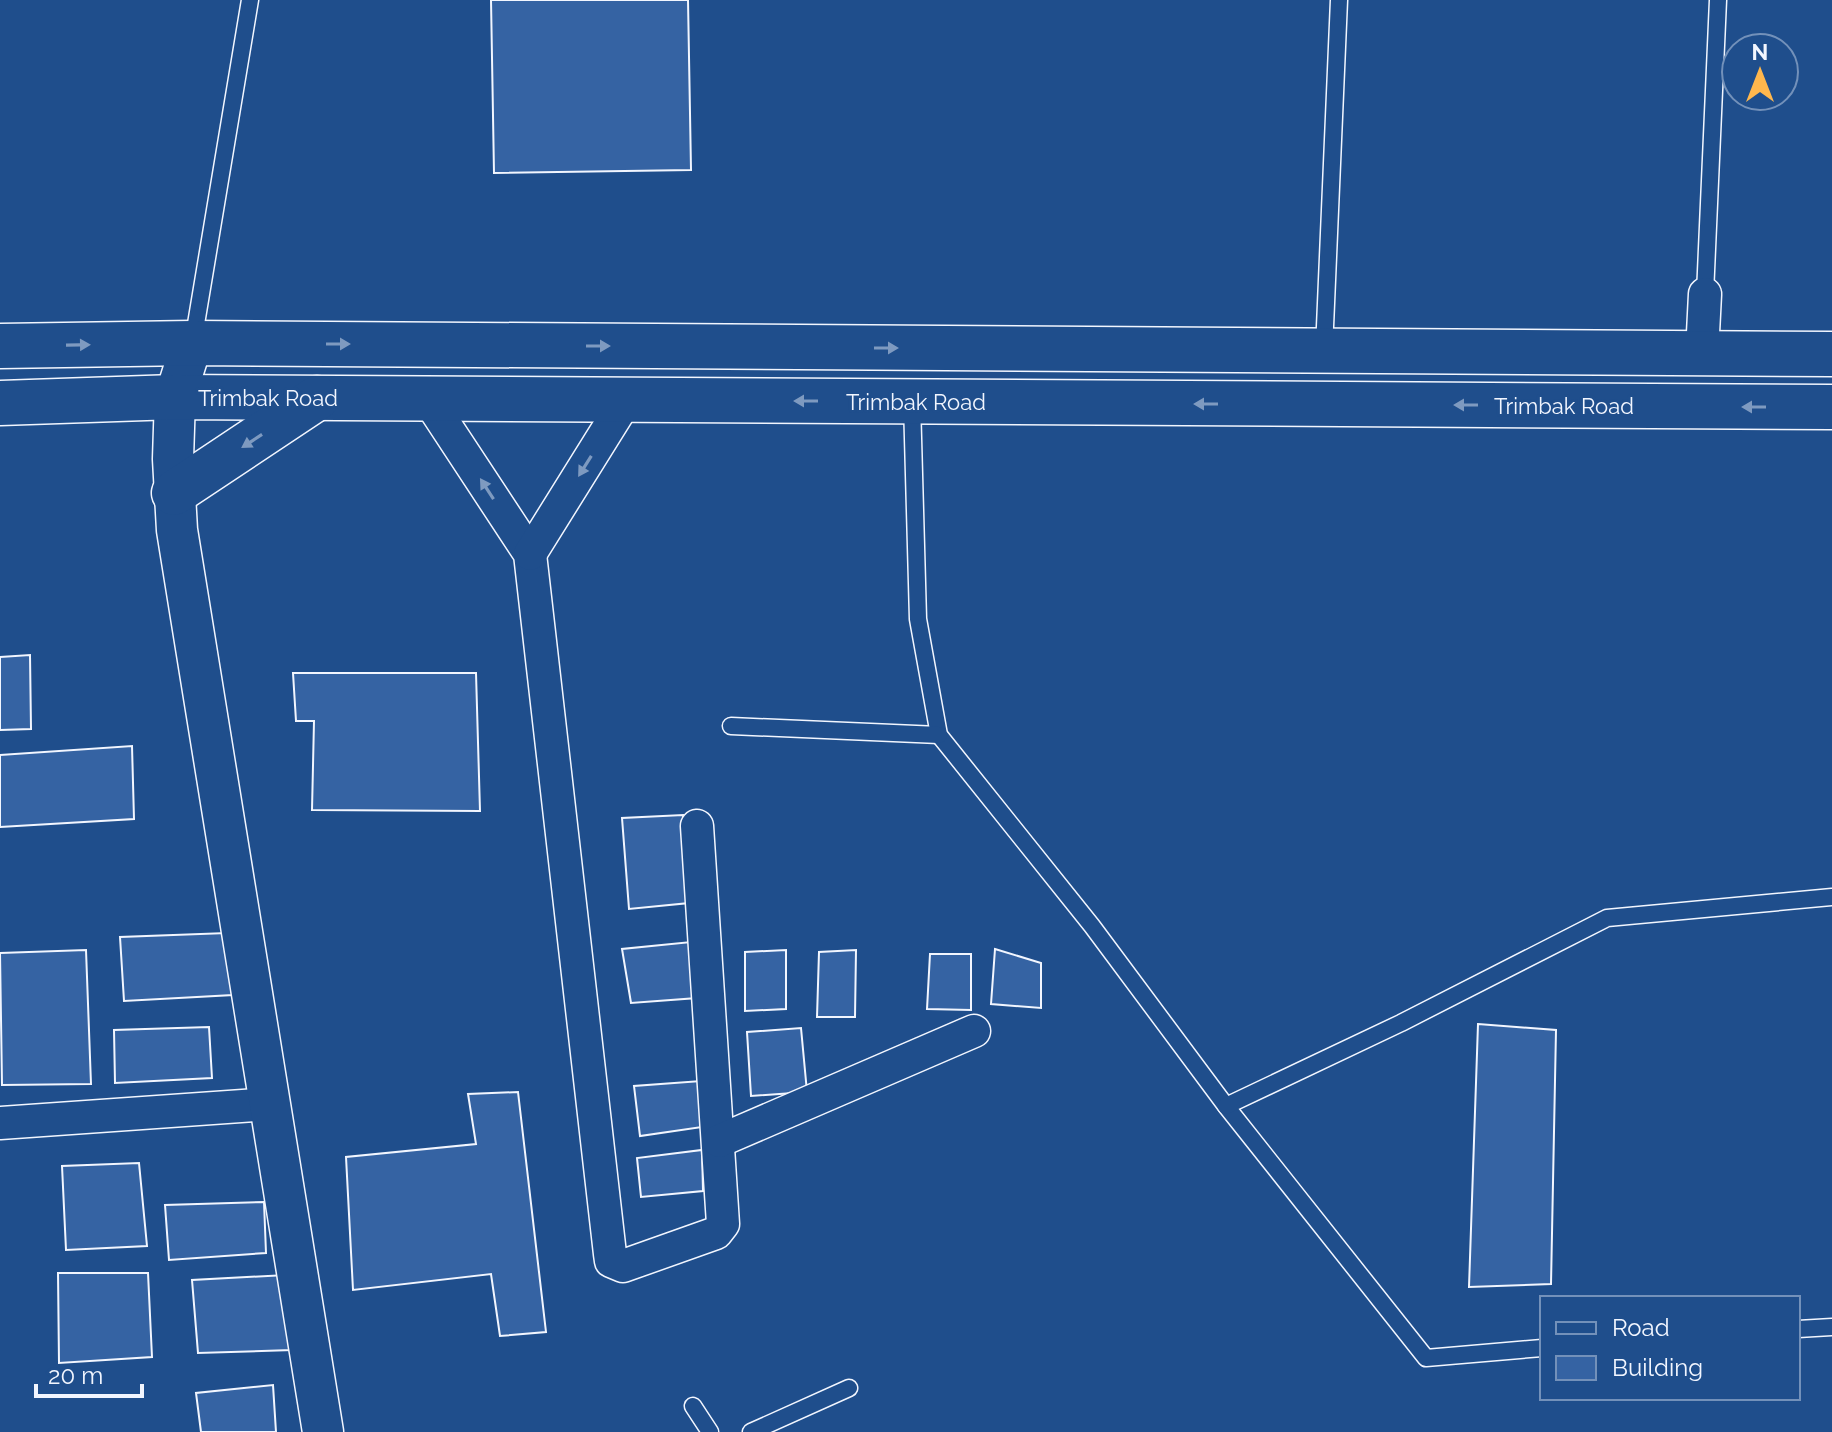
<svg xmlns="http://www.w3.org/2000/svg" width="1832" height="1432" font-family="Raleway,sans-serif">
<style>
.building{fill:#3563a3;stroke:#f2f6ff;stroke-width:2}
.lines{fill:none;stroke-linecap:round;stroke-linejoin:round}
.service-casing{stroke:#f2f6ff;stroke-width:19}
.minor-casing{stroke:#f2f6ff;stroke-width:35}
.tertiary-casing{stroke:#f2f6ff;stroke-width:43}
.trunk-casing{stroke:#f2f6ff;stroke-width:47}
.service{stroke:#1f4e8c;stroke-width:16}
.minor{stroke:#1f4e8c;stroke-width:32}
.tertiary{stroke:#1f4e8c;stroke-width:40}
.trunk{stroke:#1f4e8c;stroke-width:44}
.oneway{fill:#7e9ac0}
.labels{text-anchor:middle;dominant-baseline:central;stroke-width:6;stroke-linejoin:round;paint-order:stroke}
.street-label{font-size:22px;fill:#f2f6ff;stroke:#1f4e8c}
</style>
<rect width="100%" height="100%" fill="#1f4e8c"/>
<g class="building">
<polygon points="491,0 688,0 691,170 494,173"/>
<polygon points="30,655 31,729 0,730 0,657"/>
<polygon points="293,673 476,673 480,811 312,810 314,721 296,721"/>
<polygon points="132,746 134,819 0,827 0,755"/>
<polygon points="683,815 689,903 629,909 622,818"/>
<polygon points="227,933 233,995 124,1001 120,937"/>
<polygon points="691,942 697,998 631,1003 622,949"/>
<polygon points="995,949 1041,963 1041,1008 991,1004"/>
<polygon points="86,950 91,1084 2,1085 0,953"/>
<polygon points="786,950 786,1009 745,1011 745,952"/>
<polygon points="856,950 855,1017 817,1017 819,952"/>
<polygon points="930,954 971,954 971,1010 927,1009"/>
<polygon points="1478,1024 1556,1030 1551,1284 1469,1287"/>
<polygon points="209,1027 212,1078 115,1083 114,1030"/>
<polygon points="801,1028 807,1092 751,1096 747,1032"/>
<polygon points="701,1081 709,1126 640,1136 634,1086"/>
<polygon points="518,1092 546,1332 500,1336 491,1274 353,1290 346,1157 476,1144 468,1094"/>
<polygon points="702,1150 703,1191 641,1197 637,1158"/>
<polygon points="139,1163 147,1246 66,1250 62,1166"/>
<polygon points="264,1202 266,1253 169,1260 165,1205"/>
<polygon points="58,1273 148,1273 152,1357 59,1363"/>
<polygon points="286,1275 292,1350 198,1353 192,1280"/>
<polygon points="273,1385 276,1432 201,1432 196,1393"/>
</g>
<g class="lines">
<g class="service-casing">
<g id="service">
<polyline points="1705,294 1718,0"/>
<polyline points="193,342 250,0"/>
<polyline points="1324,350 1339,0"/>
<polyline points="912,402 918,619 939,735 1092,926 1226,1106 1426,1358 1542,1348"/>
<polyline points="731,726 939,735"/>
<polyline points="1226,1106 1401,1023 1607,918 1832,897"/>
<polyline points="1798,1329 1832,1327"/>
<polyline points="693,1406 710,1432"/>
<polyline points="751,1432 849,1388"/>
</g>
</g>
<g class="minor-casing">
<g id="minor">
<polyline points="1702,353 1705,294"/>
<polyline points="428,399 530,554 610,1254 611,1261 623,1266 716,1233 723,1224 697,826"/>
<polyline points="530,554 626,400"/>
<polyline points="0,1123 270,1104"/>
<polyline points="719,1141 974,1031"/>
</g>
</g>
<g class="tertiary-casing">
<polyline id="tertiary" points="192,343 175,397 173,459 177,530 323,1432"/>
</g>
<g class="trunk-casing">
<g id="trunk">
<polyline points="0,346 192,343 1832,354"/>
<polyline points="0,403 175,397 1832,407"/>
<polyline points="174,493 317,398"/>
</g>
</g>
<use href="#service" class="service"/>
<use href="#minor" class="minor"/>
<use href="#tertiary" class="tertiary"/>
<use href="#trunk" class="trunk"/>
</g>
<defs><path id="oneway-solid" d="M-6-.8H1V-3.2L6.5 0L1 3.2V.8H-6Z" transform="scale(2)"/></defs>
<g class="oneway">
<use href="#oneway-solid" transform="translate(338 344)"/>
<use href="#oneway-solid" transform="translate(78 345) rotate(-1)"/>
<use href="#oneway-solid" transform="translate(598 346)"/>
<use href="#oneway-solid" transform="translate(886 348)"/>
<use href="#oneway-solid" transform="translate(806 401) rotate(-180)"/>
<use href="#oneway-solid" transform="translate(1206 404) rotate(-180)"/>
<use href="#oneway-solid" transform="translate(1466 405) rotate(-180)"/>
<use href="#oneway-solid" transform="translate(1754 407) rotate(-180)"/>
<use href="#oneway-solid" transform="translate(252 441) rotate(147)"/>
<use href="#oneway-solid" transform="translate(585 466) rotate(122)"/>
<use href="#oneway-solid" transform="translate(487 489) rotate(-123)"/>
</g>
<g class="labels">
<g class="street-label">
<text x="268" y="398">Trimbak Road</text>
<text x="916" y="402">Trimbak Road</text>
<text x="1564" y="406">Trimbak Road</text>
</g>
</g>
<rect x="1540" y="1296" width="260" height="104" fill="#1f4e8c" stroke="#7391ba" stroke-width="2"/>
<rect x="1556" y="1322" width="40" height="12" fill="#1f4e8c" stroke="#7391ba" stroke-width="2"/>
<text x="1612" y="1336" font-size="24" fill="#f2f6ff">Road</text>
<rect x="1556" y="1356" width="40" height="24" fill="#3563a3" stroke="#7391ba" stroke-width="2"/>
<text x="1612" y="1376" font-size="24" fill="#f2f6ff">Building</text>
<g transform="translate(1760 72)"><circle r="38" fill="#1f4e8c" stroke="#7391ba" stroke-width="2"/>
<path d="M0-6L14 30L0 20L-14 30Z" fill="#ffb74d"/>
<text y="-12" font-size="22" font-weight="bold" text-anchor="middle" fill="#f2f6ff">N</text>
</g>
<path d="M36 1384v12h106v-12" fill="none" stroke="#f2f6ff" stroke-width="4"/>
<text x="48" y="1384" font-size="24" fill="#f2f6ff" stroke="#1f4e8c" stroke-width="6" paint-order="stroke">20 m</text>
</svg>
